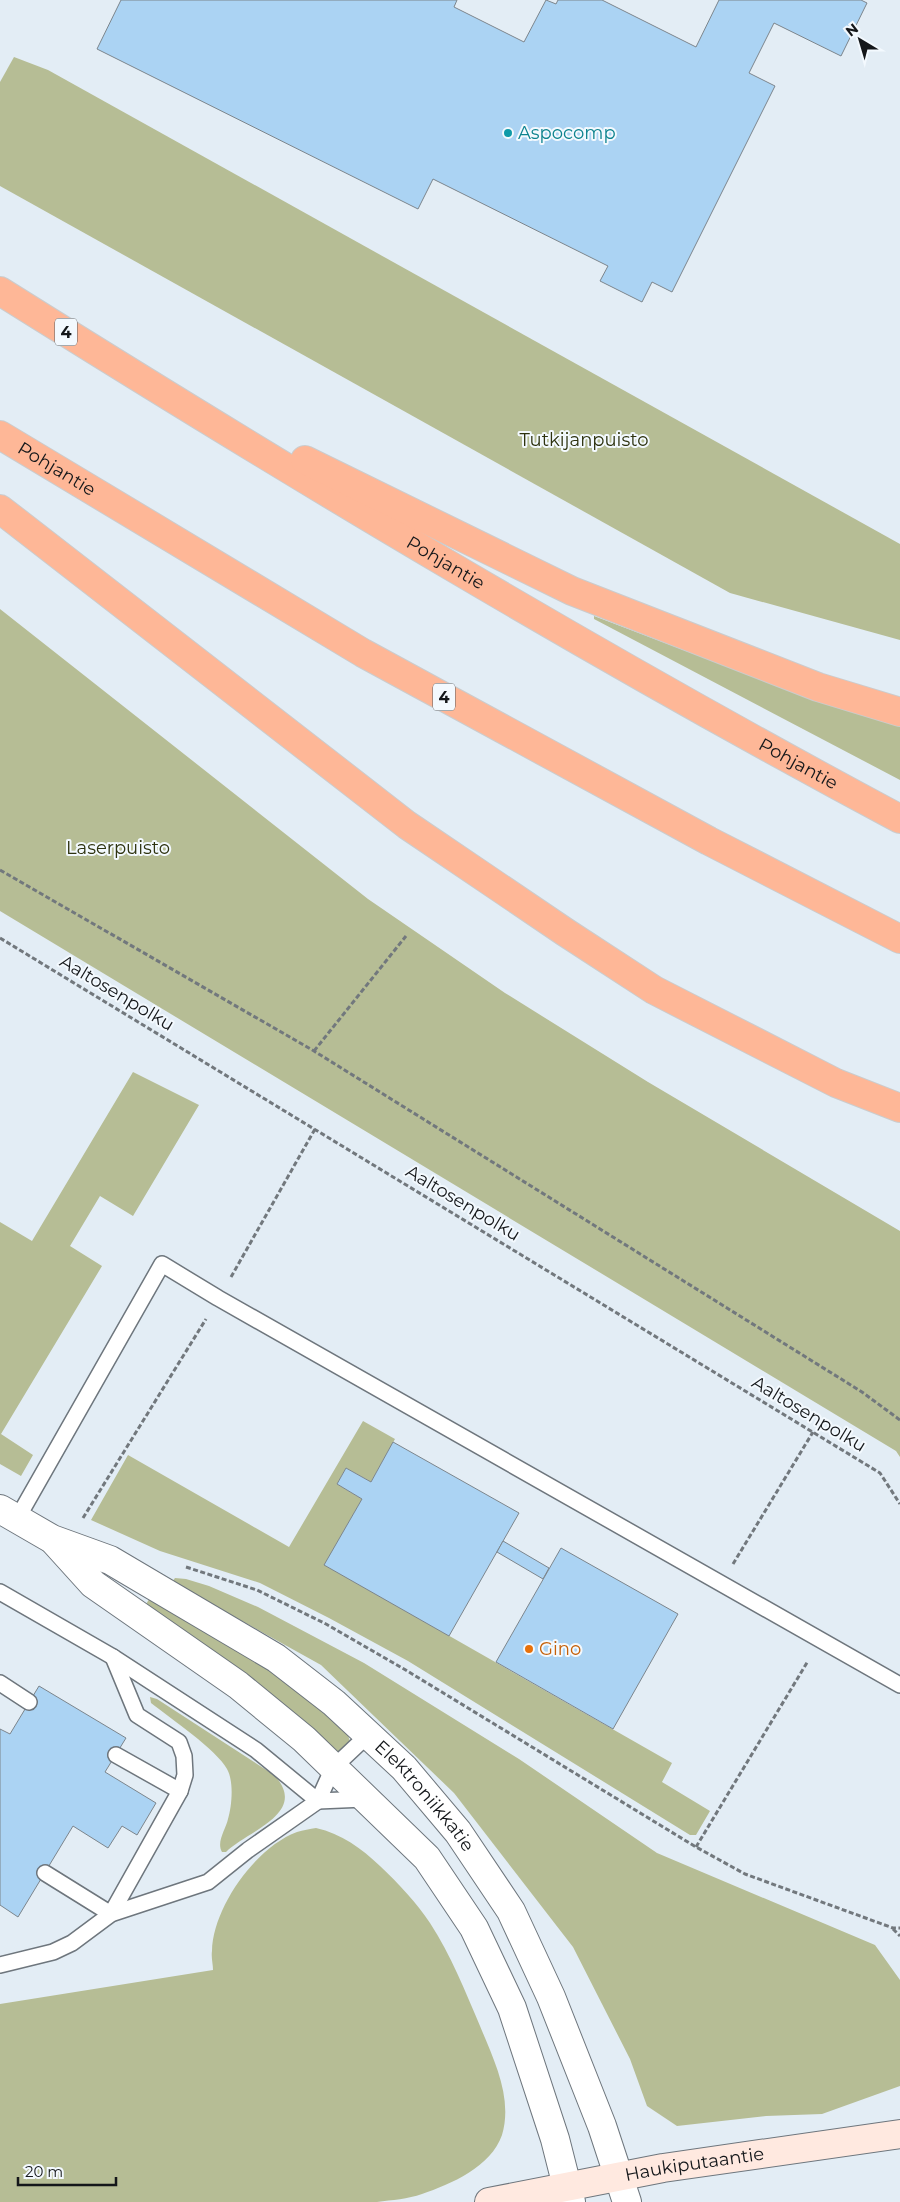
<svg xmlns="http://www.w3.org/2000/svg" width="900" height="2202" font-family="Montserrat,sans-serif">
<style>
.green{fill:#b6bd95}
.building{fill:#abd3f3;stroke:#7c858c}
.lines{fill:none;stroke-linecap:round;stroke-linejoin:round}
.lane-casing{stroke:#6e767d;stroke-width:18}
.street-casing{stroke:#6e767d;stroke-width:30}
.secondary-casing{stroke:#6e767d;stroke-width:30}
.highway-casing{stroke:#cbcccd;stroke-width:30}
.path{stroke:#72787d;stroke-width:3;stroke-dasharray:5 2.5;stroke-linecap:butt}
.lane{stroke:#fff;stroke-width:15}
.street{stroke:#fff;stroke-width:28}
.secondary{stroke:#ffe9e0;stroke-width:28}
.highway{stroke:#feb797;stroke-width:28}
.culture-dot{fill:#0f9aa8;stroke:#f3f9fe;stroke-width:2}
.food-dot{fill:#e8710a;stroke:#f3f9fe;stroke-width:2}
.labels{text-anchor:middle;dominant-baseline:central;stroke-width:4;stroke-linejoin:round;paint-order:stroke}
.shield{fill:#f3f9fe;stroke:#575b5e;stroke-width:1}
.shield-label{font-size:16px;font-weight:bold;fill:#14171a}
.culture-label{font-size:18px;fill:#0d838f;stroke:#f3f9fe;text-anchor:start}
.park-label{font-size:18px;fill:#2d320e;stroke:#f3f9fe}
.street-label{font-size:18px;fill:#14171a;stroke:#f3f9fe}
.food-label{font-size:18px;fill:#c56008;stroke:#f3f9fe;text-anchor:start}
</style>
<rect width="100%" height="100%" fill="#e3edf5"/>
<g class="green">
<polygon points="14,57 48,70 900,544 900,640 730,593 0,186 0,82"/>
<polygon points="0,609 368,899 505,993 648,1082 900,1231 900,1457 896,1451 0,911"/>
<polygon points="594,616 810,698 900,726 900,780 594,619"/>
<polygon points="133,1072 199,1105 133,1216 100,1196 70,1246 102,1266 1,1434 33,1455 21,1476 0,1464 0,1222 32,1241"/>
<polygon points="363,1421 395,1439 371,1482 346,1468 337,1484 362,1499 325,1565 672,1763 662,1782 710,1811 696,1835 690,1835 408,1661 329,1618 260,1583 160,1551 91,1520 128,1455 289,1547"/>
<polygon points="175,1578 186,1579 209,1586 258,1607 364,1663 519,1759 657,1853 875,1945 900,1980 900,2086 822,2114 766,2116 677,2126 647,2106 630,2059 573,1947 454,1793 321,1665 172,1582"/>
<polygon points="151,1596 192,1618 288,1682 337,1721 348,1735 351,1745 342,1754 335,1752 145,1606"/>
<path d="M150,1697L157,1699L274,1775C310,1813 247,1831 226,1852H222C216,1842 226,1829 228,1819C232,1806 234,1781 227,1769C217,1750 170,1718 151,1703Z"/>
<path d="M316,1828C342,1834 361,1848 380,1866C399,1884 416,1902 430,1923C451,1955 465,1991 480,2026C494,2060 513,2098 502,2135C491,2167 451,2184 422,2194C408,2199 392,2200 377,2202H0V2004L213,1970C213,1964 211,1957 212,1951C213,1907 256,1847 297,1832C303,1830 310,1829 316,1828Z"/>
</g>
<g class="building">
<polygon points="121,0 457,0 454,7 524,42 546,0 556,4 558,0 602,0 696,47 719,0 861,0 867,3 841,56 774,23 749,73 775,86 672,292 652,282 642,302 600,281 608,266 433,179 418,209 97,49"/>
<polygon points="393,1442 519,1513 449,1636 324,1565 362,1499 337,1484 346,1468 371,1482"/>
<polygon points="503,1541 549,1568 543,1579 497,1552"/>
<polygon points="561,1548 678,1614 613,1729 496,1662"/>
<polygon points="39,1686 126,1738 105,1772 156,1803 137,1835 122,1826 108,1848 73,1826 18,1917 0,1905 0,1729 10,1734"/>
</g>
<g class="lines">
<g class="lane-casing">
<g id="lane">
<polyline points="17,1519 162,1264 218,1298 900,1685"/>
<polyline points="0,1592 113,1657 256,1750 318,1801 365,1799"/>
<polyline points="0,1683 29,1702"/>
<polyline points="116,1755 180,1791"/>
<polyline points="45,1873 111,1914 180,1791 185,1775 184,1756 179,1742 137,1715 113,1657"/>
<polyline points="0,1965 53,1952 72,1943 111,1914 208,1882 248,1850 318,1801 333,1768 369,1734"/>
</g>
</g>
<g class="street-casing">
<g id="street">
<path id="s1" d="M0,1509L52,1539L110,1560L276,1658L334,1703L404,1768L458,1832L511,1911L551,1997L602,2126L627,2202"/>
<polyline points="55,1542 93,1584 238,1685 304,1739 427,1858 474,1928 512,2008 555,2139 571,2202"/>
</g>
</g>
<g class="secondary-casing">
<g id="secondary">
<path id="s2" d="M489,2202L663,2168L900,2134"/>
</g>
</g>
<g class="highway-casing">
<g id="highway">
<path id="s3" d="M0,291C295,476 593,655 900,819"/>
<path id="s4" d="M0,435L363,653L709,841L900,939"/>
<polyline points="305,460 572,591 818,687 900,712"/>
<polyline points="0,509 407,825 565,932 654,990 836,1083 900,1108"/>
</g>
</g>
<g class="path">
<polyline points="0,870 314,1051 862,1392 900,1420"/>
<polyline points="0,938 880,1473 900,1504"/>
<polyline points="314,1051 406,936"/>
<polyline points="231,1277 315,1129"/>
<polyline points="83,1518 206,1319"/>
<polyline points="733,1564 813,1432"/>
<polyline points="186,1567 257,1590 326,1624 404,1669 696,1847 745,1874 893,1928 900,1928"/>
<polyline points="696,1847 808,1661"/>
<polyline points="893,1929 900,1936"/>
</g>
<use href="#lane" class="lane"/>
<use href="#street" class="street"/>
<use href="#secondary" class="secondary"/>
<use href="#highway" class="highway"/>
</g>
<circle class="culture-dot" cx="508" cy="133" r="5"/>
<circle class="food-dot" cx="529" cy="1649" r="5"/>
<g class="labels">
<g class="shield">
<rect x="55" y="318.5" width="22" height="27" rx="4"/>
<rect x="433" y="683.5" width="22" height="27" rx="4"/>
</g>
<g class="shield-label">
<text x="66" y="332">4</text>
<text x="444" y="697">4</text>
</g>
<g class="culture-label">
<text x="518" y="133">Aspocomp</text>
</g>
<g class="park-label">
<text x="584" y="440">Tutkijanpuisto</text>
<text x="118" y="848">Laserpuisto</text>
</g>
<g class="street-label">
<text stroke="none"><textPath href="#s4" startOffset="66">Pohjantie</textPath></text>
<text stroke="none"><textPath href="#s3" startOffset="522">Pohjantie</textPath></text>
<text stroke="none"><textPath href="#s3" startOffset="928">Pohjantie</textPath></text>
<text transform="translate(117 993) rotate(31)">Aaltosenpolku</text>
<text transform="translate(463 1203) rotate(31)">Aaltosenpolku</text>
<text transform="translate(809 1414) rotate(31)">Aaltosenpolku</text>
<text stroke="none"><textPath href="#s1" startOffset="518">Elektroniikkatie</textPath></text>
<text stroke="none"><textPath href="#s2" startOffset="209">Haukiputaantie</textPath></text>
</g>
<g class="food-label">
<text x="539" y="1649">Gino</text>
</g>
</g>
<g transform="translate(860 40) rotate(322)" stroke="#f3f9fe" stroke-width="4" paint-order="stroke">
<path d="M0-4L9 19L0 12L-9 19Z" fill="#14171a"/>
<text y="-8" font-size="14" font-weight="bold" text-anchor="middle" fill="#14171a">N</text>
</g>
<path d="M18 2177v8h98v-8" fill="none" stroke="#14171a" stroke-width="2.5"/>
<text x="25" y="2177" font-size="15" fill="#14171a" stroke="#f3f9fe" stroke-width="4" paint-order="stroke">20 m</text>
</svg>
